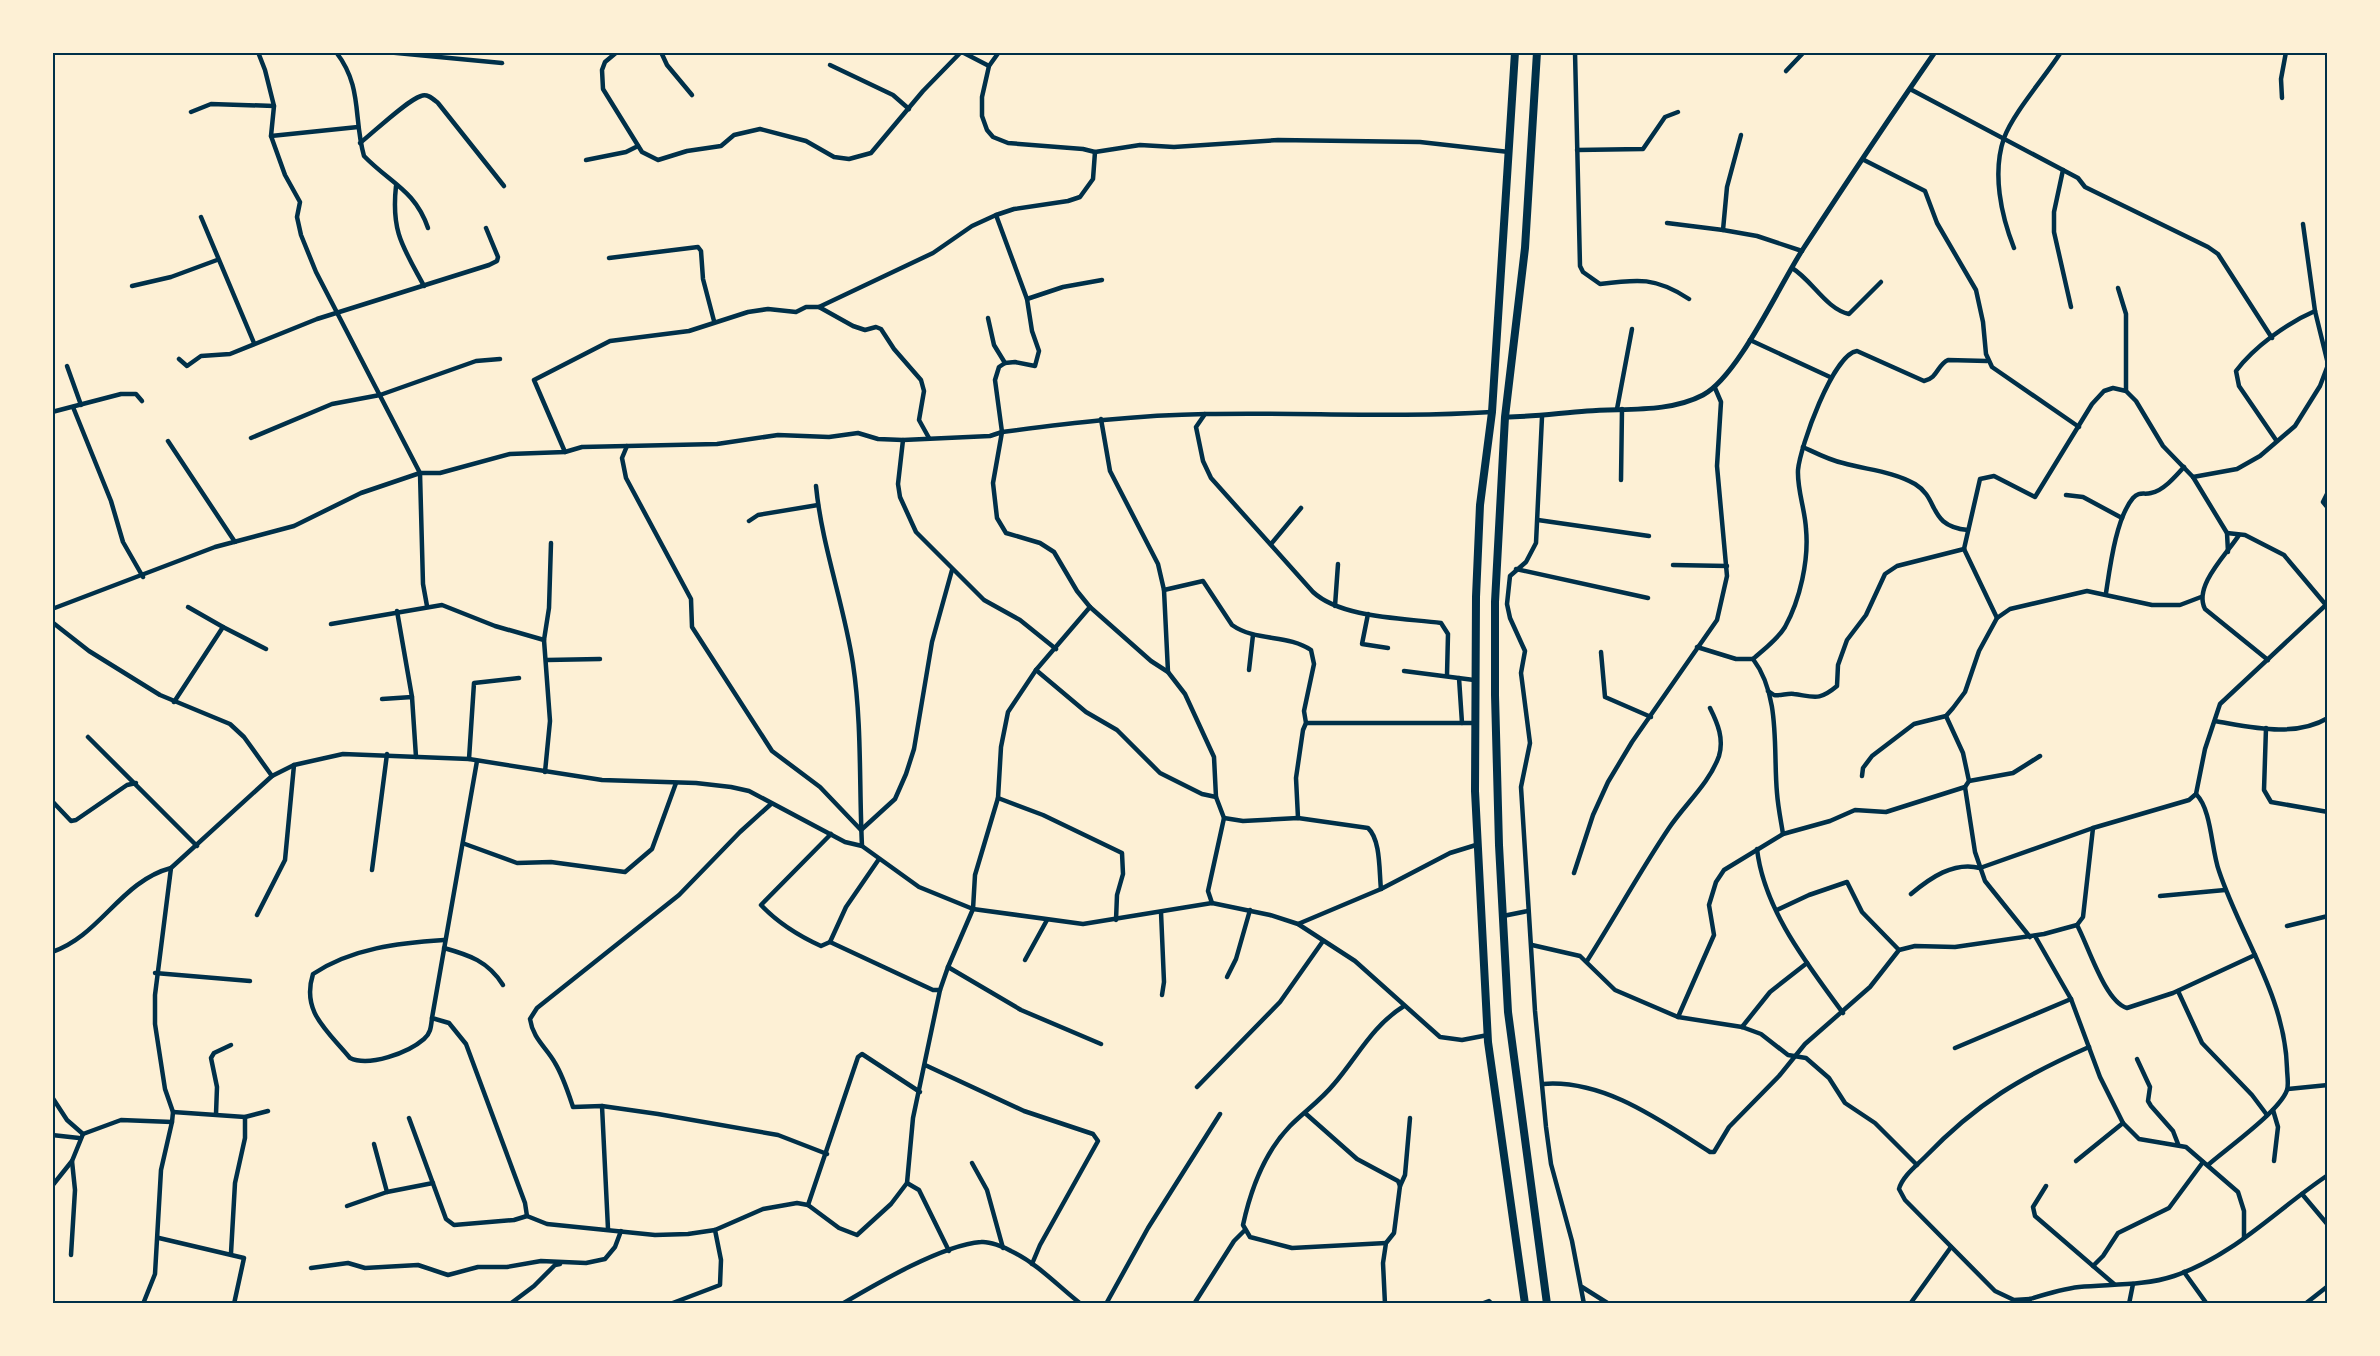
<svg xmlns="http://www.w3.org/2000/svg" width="2380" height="1356" font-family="'Open Sans',sans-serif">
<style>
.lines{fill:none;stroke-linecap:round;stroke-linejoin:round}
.minor{stroke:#003049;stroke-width:4.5}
.tertiary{stroke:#003049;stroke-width:5}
.motorway{stroke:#003049;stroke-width:8}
.neatline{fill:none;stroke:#003049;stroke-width:2}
</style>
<rect width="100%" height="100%" fill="#fdf0d5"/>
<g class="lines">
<g class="minor">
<polyline points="258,52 265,70 274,106 271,136 285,175 300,202 297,217 301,235 316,272 420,473 423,584 427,606"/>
<path d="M336,52C363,87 353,117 364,156C390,183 415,190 428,228"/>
<polyline points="386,52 502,63"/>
<polyline points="617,52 605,62 602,70 603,89 642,152 658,160 687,151 721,146 734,135 760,129 806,141 834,157 849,159 871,153 923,91 961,52"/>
<polyline points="661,52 667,65 692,95"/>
<polyline points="962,52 989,66"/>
<polyline points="999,52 989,66 982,97 982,116 987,130 993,137 1008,143 1083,149 1095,152 1140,145 1174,147 1278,140 1420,142 1509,152"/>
<path d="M1575,52L1580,266L1583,272L1600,284C1638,279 1656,277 1689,299"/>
<polyline points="830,65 893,95 909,109"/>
<polyline points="1786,71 1804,52"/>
<polyline points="1910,89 2078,178 2085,187 2208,247 2218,254 2272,338"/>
<polyline points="2282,98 2281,79 2286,52"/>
<polyline points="191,112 211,104 274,106"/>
<polyline points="271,136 358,127"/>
<path d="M360,143C374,132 406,101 421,96C427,93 433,99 438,103L504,186"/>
<polyline points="1577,150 1643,149 1665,117 1678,112"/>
<polyline points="586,160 626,152 638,146"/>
<polyline points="1864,160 1925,191 1937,223 1976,290 1983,322 1986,354 1992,367 2079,427"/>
<polyline points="2063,170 2054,212 2054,232 2071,307"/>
<path d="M396,186C391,232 403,247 424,286"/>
<polyline points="996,215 1027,299 1032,331 1039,351 1035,366 1015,362 1005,363 999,367 995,380 1002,432 993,483 997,518 1006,533 1040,543 1054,552 1077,591 1090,607 1151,661 1168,672 1185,694 1214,757 1216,797 1224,818 1208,891 1212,903"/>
<polyline points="201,217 254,343"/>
<polyline points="1667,223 1723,230 1727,187 1741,135"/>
<polyline points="2303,224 2315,311 2328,364"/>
<polyline points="1723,230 1757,236 1802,251"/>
<path d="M2014,248C2001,215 1992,173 2004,138C2013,113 2045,77 2061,52"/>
<polyline points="609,258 698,247 701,251 703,279 714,321"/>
<path d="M1792,268C1812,280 1826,309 1849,314L1881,282"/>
<polyline points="132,286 171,277 217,260"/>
<polyline points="2118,288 2126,314 2126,391"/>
<polyline points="1027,299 1063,287 1102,280"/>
<polyline points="819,307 853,326 865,330 876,327 881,329 894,349 921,380 924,391 919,420 929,438"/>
<polyline points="988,318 994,345 1005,363"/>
<polyline points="1750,340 1830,377"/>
<polyline points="179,359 187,366 201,356 230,354 317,319 489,265 497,261 498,257 486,228"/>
<polyline points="67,366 81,405"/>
<polyline points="73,407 111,501 123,542 143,577"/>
<polyline points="1617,409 1632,329"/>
<polyline points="52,412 121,394 136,394 142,401"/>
<path d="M1205,414L1196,427L1203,461L1211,478L1313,592C1341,618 1403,618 1441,623L1448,634L1447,675"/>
<polyline points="1542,417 1536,543 1526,562 1510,576 1507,604 1510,618 1525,651 1521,673 1530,743 1521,787 1535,1011 1546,1127 1551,1164 1572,1241 1584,1304"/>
<polyline points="1101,419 1110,471 1158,564 1164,590 1168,672"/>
<polyline points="251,438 332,404 380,395 476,361 500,359"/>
<polyline points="903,440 898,484 900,497 916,532 984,600 1020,620 1056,649"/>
<path d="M2276,440L2239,386L2236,371C2254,347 2287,323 2315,311"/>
<polyline points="168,441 235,542"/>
<polyline points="627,446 622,458 626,478 691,599 692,627 772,751 820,787 861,830 895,799 906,774 914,749 932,642 952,570"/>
<path d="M1803,447C1816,453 1829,460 1843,463C1867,470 1892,471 1915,484C1940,499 1927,526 1968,530"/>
<polyline points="565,452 534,380 610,341 689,331 748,312 768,309 796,312 806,307 819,307 933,253 972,226 996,215 1014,209 1068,201 1080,197 1093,179 1095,152"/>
<polyline points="2193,477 2237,469 2260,456 2295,426 2320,386 2328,365"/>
<polyline points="1621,480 1622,409"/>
<path d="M816,486C822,547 844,604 853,664C862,724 859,785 862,846"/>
<polyline points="2328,492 2323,502 2328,508"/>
<polyline points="2066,495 2083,497 2122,518"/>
<polyline points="1538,520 1649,536"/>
<polyline points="749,521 758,515 818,505"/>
<polyline points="2227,533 2245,535 2284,555 2326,605"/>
<path d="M2239,535C2227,554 2193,586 2205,609L2268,660"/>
<polyline points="1271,544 1301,508"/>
<polyline points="1964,549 1980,479 1994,476 2035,497 2092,404 2104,391 2113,388 2126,391 2136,401 2163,446 2193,477 2227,533 2228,552"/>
<polyline points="1964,549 1997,618"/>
<polyline points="1673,565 1727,566"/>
<polyline points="1516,569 1648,598"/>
<path d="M1164,590L1203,581L1232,625C1256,642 1288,634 1311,650L1314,664L1304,711L1306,723L1303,730L1296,778L1298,818"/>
<path d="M2106,593C2110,567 2116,518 2133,498C2139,491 2144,495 2151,493C2163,491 2176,476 2184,467"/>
<polyline points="1335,606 1338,564"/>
<polyline points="188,607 223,627"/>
<path d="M52,609L215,547L294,526L361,493L420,473H440L510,454L565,452L582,447L717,444L778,435L829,437L858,433L878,439L903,440L990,436L1002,432C1070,423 1137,415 1206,414C1301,412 1396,418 1492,412"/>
<polyline points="397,611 412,697"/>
<polyline points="1368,614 1362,644 1388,648"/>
<polyline points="52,622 89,651 160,695 230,724 244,737 272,776"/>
<polyline points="331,624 442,605 495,626 544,640"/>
<path d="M1697,647L1736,659H1753C1781,696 1773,750 1777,793C1778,807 1781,821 1783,834"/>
<polyline points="1601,652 1605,697 1651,717"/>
<path d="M1753,659C1764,649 1777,640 1785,627C1800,600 1809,560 1806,529C1805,509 1797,490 1798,470C1800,447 1833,354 1857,351L1924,381C1938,378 1937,365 1948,360L1987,361"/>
<polyline points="547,660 600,659"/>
<polyline points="1036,670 1086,712 1117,730 1160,773 1202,794 1216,797"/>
<polyline points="1249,670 1253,635"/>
<polyline points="1404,671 1474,680"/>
<polyline points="1459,678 1462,723"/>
<path d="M1768,691L1774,695C1780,696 1788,693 1794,694C1815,697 1819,701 1837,686L1838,665L1847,640L1866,615L1885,574L1897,566L1964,549"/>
<polyline points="382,699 412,697 416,757"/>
<polyline points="174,702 223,627 266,649"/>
<path d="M2215,721C2251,727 2294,738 2328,718"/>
<polyline points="1306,723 1476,723"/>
<polyline points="2266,728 2264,790 2271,802 2328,812"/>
<polyline points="88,737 197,846"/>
<polyline points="469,759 474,683 519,678"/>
<polyline points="477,761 432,1018 449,1023 466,1044 525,1203 527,1216 547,1224 655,1235 688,1234 715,1230 763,1209 797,1203 808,1205 839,1228 857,1235 891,1204 907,1183 913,1118 940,990"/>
<polyline points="545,772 550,721 544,640 549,608 551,543"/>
<polyline points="1862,776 1863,768 1872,756 1914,724 1946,716 1953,708 1965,692 1979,651 1997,618 2010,609 2087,591 2152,605 2180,605 2201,597"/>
<polyline points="1969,781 2013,773 2040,756"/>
<polyline points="1965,787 1975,852 1985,881 2030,937"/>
<path d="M2196,794C2212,810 2211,849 2219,871C2241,937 2285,996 2287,1068C2287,1075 2289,1084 2287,1090C2280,1111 2226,1149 2208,1165"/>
<polyline points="998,798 1043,815 1122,853 1123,874 1117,895 1116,920"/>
<polyline points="52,801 71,821 76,820 127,785 136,783"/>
<path d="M771,804L740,832L679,895L537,1008L530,1019C533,1039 546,1047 555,1063C563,1076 568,1092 573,1107L602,1106L658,1114L778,1135L827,1154"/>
<path d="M1224,818L1243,821L1298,818L1368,828C1381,840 1379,872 1381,889"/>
<polyline points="465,844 517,863 551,862 625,872 652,849 676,783"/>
<path d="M1757,849C1764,910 1808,965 1843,1013"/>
<polyline points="879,859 846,907 830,942 933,990 940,990 948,967 1021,1010 1101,1044"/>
<polyline points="372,870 387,754"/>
<polyline points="1574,873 1593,815 1608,782 1632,742 1717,620 1727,576 1717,466 1721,402 1715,388"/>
<path d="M1911,894C1930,878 1954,861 1980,868L2093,828L2189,800L2196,794L2205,749L2220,704L2328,603"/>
<polyline points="2160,896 2225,890"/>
<polyline points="1777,910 1809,895 1847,882 1862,912 1899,950"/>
<polyline points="1161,912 1164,982 1162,995"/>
<polyline points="257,915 285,860 294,765"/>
<polyline points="1503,916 1528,911"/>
<polyline points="1298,924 1381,889 1450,853 1476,845"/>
<path d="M2077,925C2088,945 2105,1002 2127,1008L2173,993L2255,955"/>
<polyline points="2287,926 2328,916"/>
<polyline points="2035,936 2071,999 2100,1077 2123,1123 2139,1139 2186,1147 2238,1192 2244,1211 2244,1238"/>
<path d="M830,942L821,946C799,936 778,923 761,905L831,834"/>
<polyline points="1532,945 1580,956 1615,990 1678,1017 1742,1027 1761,1034 1788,1055 1806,1058 1829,1078 1845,1103 1875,1123 1917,1165"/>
<path d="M444,948C469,955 488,961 503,985"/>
<path d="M52,952C100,936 121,881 171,868"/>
<polyline points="1025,960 1047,920"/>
<path d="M1587,961C1615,917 1640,871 1669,828C1685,804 1709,784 1719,756C1724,739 1718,724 1710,708"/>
<polyline points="948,967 973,909 975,875 998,798 1001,747 1008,712 1036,670 1090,607"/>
<polyline points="155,973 250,981"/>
<polyline points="1227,977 1236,959 1250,910"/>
<polyline points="2178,991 2202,1043 2252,1095 2267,1115"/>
<polyline points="1678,1017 1714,935 1709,905 1716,882 1724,870 1783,834 1830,821 1855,810 1886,812 1965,787 1969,781 1963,753 1946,716"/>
<path d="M432,1018C431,1026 431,1033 424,1039C408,1053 369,1067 350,1058C327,1030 301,1012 313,974C352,948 399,943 444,940"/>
<polyline points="1742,1027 1770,992 1807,963"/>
<polyline points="1955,1048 2071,999"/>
<polyline points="2137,1059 2150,1087 2148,1101 2151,1106 2173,1131 2178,1144"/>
<polyline points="925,1065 1024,1111 1093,1134 1098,1141 1040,1245 1032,1264"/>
<path d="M1543,1084C1604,1079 1661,1121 1710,1152H1714L1729,1127L1779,1076L1805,1044L1870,987L1899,950L1915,946L1955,947L2044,934L2077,925L2083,917L2093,828"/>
<polyline points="1197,1087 1280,1002 1323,941"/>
<polyline points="2288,1089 2328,1085"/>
<polyline points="52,1097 67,1120 83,1134"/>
<polyline points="602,1106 608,1229"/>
<polyline points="2273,1110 2278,1127 2274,1161"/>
<polyline points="173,1112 245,1117 268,1111"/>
<polyline points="1305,1113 1357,1159 1398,1181 1400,1186 1394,1233 1386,1243 1383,1263 1385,1304"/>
<polyline points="216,1114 217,1087 211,1058 214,1053 231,1045"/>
<polyline points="409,1118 446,1219 454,1225 514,1220 527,1216"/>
<polyline points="52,1135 79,1138"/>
<polyline points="374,1144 387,1192"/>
<polyline points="2076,1161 2123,1123"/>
<polyline points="972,1163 987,1190 1003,1248"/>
<polyline points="907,1183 919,1190 949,1251"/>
<polyline points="52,1186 72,1161 83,1134 121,1120 172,1122"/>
<polyline points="1400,1186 1405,1175 1410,1118"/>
<polyline points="2046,1186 2033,1207 2035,1216 2114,1284"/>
<polyline points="2302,1194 2328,1225"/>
<polyline points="808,1205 858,1057 862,1054 920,1092"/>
<polyline points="347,1206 387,1192 433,1183"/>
<polyline points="159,1238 244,1258 234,1304"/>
<path d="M1386,1243L1292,1248L1250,1237L1243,1225C1251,1188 1264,1153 1290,1126C1304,1112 1321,1100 1334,1084C1358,1056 1372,1026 1404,1006"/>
<polyline points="231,1253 235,1183 245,1138 245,1117"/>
<polyline points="71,1255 75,1190 72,1161"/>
<polyline points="2093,1266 2103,1256 2118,1233 2169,1208 2203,1162"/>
<polyline points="311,1268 348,1263 365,1268 418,1265 448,1275 478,1267 507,1267 541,1261 586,1263 605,1259 615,1247 621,1231"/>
<polyline points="2184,1272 2207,1304"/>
<polyline points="1582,1287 1609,1304"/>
<path d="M2030,1299L2014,1300L1995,1291L1905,1200L1899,1189C1902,1177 1916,1166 1925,1157C1977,1103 2021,1077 2089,1047"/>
<polyline points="143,1304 155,1274 161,1170 172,1122 173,1112 165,1089 155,1024 155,995 171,868 272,776 294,765 343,754 469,759 602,780 696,783 731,787 749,791 845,842 862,846 919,887 973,909 1083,924 1212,903 1270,915 1298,924 1355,961 1440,1037 1462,1040 1488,1035"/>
<polyline points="510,1304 534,1286 555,1265 560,1264"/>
<polyline points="670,1304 720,1285 721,1260 715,1230"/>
<path d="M842,1304C876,1284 942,1245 981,1242C989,1241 1004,1247 1011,1251C1037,1263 1059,1287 1081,1304"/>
<polyline points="1106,1304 1148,1228 1220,1114"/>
<polyline points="1194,1304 1234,1241 1244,1231"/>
<polyline points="1481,1304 1489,1301 1492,1304"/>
<polyline points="1910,1304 1951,1247"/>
<path d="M2028,1304L2030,1299C2046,1294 2062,1289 2079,1287C2111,1284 2144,1286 2174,1276C2234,1256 2277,1209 2328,1175"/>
<polyline points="2129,1304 2133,1284"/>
<polyline points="2305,1304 2328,1286"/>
</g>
<path class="tertiary" d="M1505,417C1533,417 1559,413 1587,411C1625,408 1669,413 1703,395C1738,377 1780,284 1803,249C1846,183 1890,117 1935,52"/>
<g class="motorway">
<polyline points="1515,52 1492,412 1480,505 1476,597 1475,791 1488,1042 1525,1304"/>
<polyline points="1537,52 1525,248 1505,417 1495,602 1495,695 1499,845 1508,1012 1547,1304"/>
</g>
</g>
<rect width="2380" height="1356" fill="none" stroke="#fdf0d5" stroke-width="108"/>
<rect x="54" y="54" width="2272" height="1248" class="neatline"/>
</svg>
